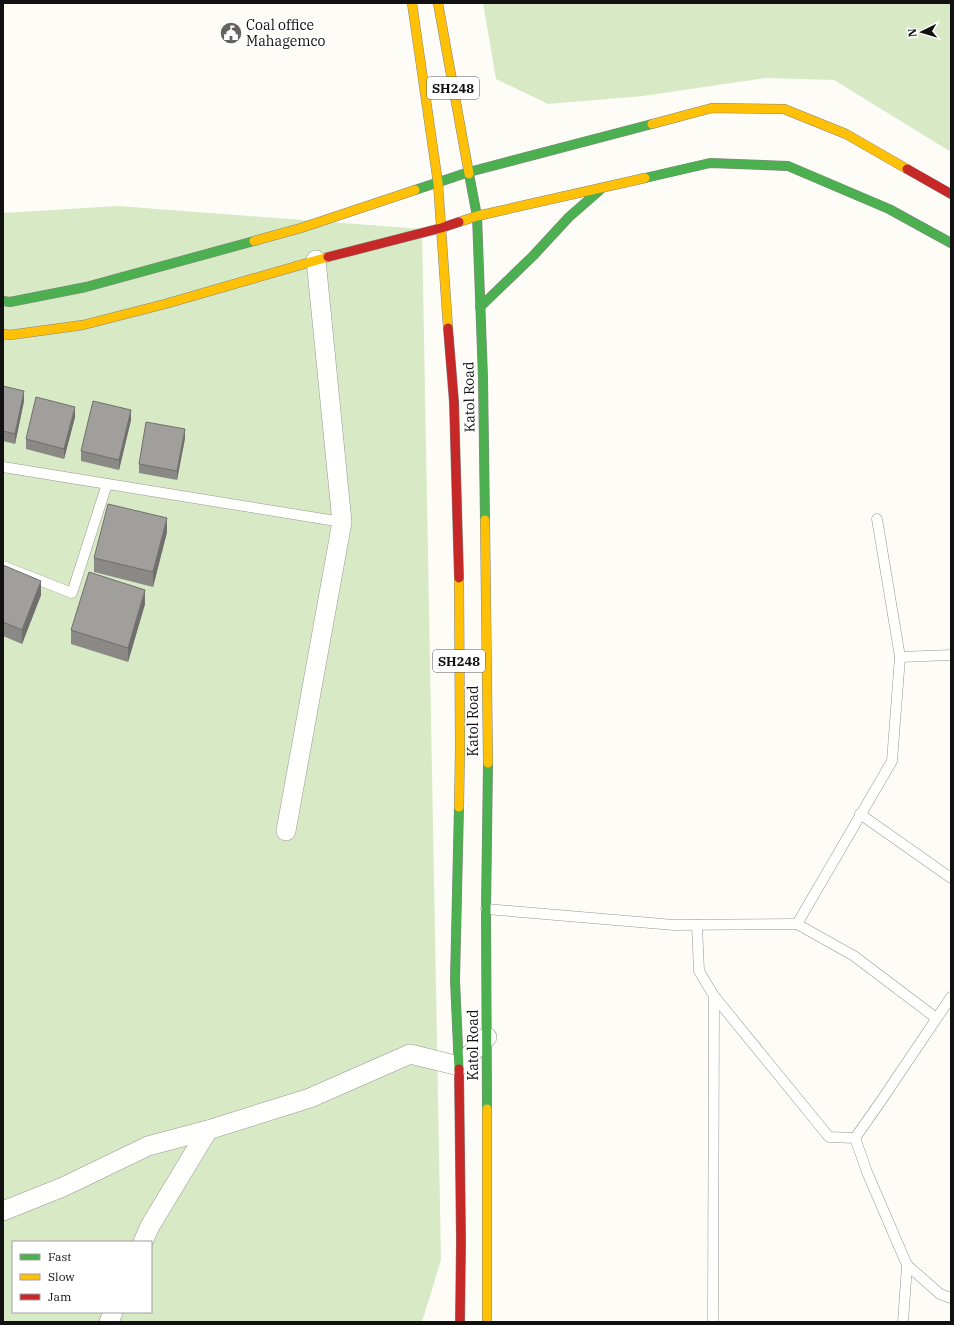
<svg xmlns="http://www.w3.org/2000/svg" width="954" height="1325" font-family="'IBM Plex Serif',serif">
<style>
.forest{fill:#d8eac5;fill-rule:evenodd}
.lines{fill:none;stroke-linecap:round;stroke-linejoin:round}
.lane-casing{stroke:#979795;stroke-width:11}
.street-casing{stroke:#979795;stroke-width:20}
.fast-casing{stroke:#858482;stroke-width:10}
.slow-casing{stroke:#858482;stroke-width:10}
.jam-casing{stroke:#858482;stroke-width:10}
.lane{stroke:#fffffe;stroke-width:10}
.street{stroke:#fffffe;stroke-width:19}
.fast{stroke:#4caf50;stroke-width:9}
.slow{stroke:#ffc107;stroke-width:9}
.jam{stroke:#c62828;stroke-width:9}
.wall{fill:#8a8986}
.shaded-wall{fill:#716f6d}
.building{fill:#a19f9c;stroke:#716f6d}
.labels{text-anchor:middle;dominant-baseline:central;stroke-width:4;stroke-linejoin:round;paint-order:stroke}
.shield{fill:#fff;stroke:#585858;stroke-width:1}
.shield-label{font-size:13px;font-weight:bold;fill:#111}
.poi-label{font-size:14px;fill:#111;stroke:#fff;text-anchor:start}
.street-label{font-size:14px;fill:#111;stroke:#fff}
</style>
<rect width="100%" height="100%" fill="#fdfcf7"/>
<g class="forest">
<polygon points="483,3 951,3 951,152 834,80 766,78 643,96 548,104 496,79"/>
<path d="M118,206L422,229L441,1260L422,1322H3V213ZM13,1242H151V1312H13Z"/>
</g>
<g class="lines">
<g class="lane-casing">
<g id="lane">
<polyline points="3,467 342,522"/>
<polyline points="877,519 900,657 951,655"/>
<polyline points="3,566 72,593 107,484"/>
<polyline points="860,814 951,878"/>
<polyline points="486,909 674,925 797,924 854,956 936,1018"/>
<polyline points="797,924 892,761 900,657"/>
<polyline points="697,925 699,971 714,996 829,1137 855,1138 867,1172 907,1265 940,1294 951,1298"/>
<polyline points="855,1138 881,1101 951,997"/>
<polyline points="713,1322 714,996"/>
<polyline points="903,1322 907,1265"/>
</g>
</g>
<g class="street-casing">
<g id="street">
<polyline points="286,831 342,522 316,260"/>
<polyline points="3,1211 63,1187 148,1146 208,1130"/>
<polyline points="143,1242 150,1226 208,1130 310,1098 410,1054 459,1066 487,1037"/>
<polyline points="109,1322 113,1312"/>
</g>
</g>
<g class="fast-casing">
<g id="fast">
<polyline points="469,174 477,216 483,378 485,520"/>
<polyline points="645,178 710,163 788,166 889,209 951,243"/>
<polyline points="415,190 469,172 652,124"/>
<polyline points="3,301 10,302 86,287 254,241"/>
<polyline points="480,307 533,256 569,217 600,190"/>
<polyline points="459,807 455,980 459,1069"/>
<polyline points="487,1109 486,909 488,763"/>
</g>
</g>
<g class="slow-casing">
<g id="slow">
<polyline points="412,3 438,183 448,328"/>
<polyline points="438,3 469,174"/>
<polyline points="652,124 712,108 784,109 846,134 907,169"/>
<polyline points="459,222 477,216 645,178"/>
<polyline points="254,241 301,228 415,190"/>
<polyline points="3,334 10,335 83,325 165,304 328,257"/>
<polyline points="485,520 488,763"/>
<polyline points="459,807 460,749 459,578"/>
<polyline points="487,1322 487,1109"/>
</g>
</g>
<g class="jam-casing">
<g id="jam">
<polyline points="907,169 951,194"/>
<polyline points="328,257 441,228 459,222"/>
<polyline points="448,328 454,402 459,578"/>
<polyline points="459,1069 461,1241 460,1322"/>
</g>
</g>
<use href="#lane" class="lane"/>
<use href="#street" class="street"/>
<use href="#fast" class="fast"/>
<use href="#slow" class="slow"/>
<use href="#jam" class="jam"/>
</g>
<g class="wall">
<polygon points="3,386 24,401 15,444 3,441"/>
<polygon points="75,417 64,459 26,449 26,439"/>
<polygon points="131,420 119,470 81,461 81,451"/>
<polygon points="185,438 177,480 139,473 139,464"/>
<polygon points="167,532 153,587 94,572 94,558"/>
<polygon points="3,565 41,595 22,644 3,636"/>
<polygon points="145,604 128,662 71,644 71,630"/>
</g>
<g class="shaded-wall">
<polygon points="24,391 24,401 15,444 15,434"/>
<polygon points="75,407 75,417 64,459 64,449"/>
<polygon points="131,410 131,420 119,470 119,460"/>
<polygon points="185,429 185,438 177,480 177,471"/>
<polygon points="167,518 167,532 153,587 153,572"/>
<polygon points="41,581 41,595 22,644 22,630"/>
<polygon points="145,590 145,604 128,662 128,648"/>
</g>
<g class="building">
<polygon points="3,386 24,391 15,434 3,431"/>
<polygon points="36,397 75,407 64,449 26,439"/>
<polygon points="93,401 131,410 119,460 81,451"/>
<polygon points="146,422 185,429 177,471 139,464"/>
<polygon points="108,504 167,518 153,572 94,558"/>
<polygon points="3,565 41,581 22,630 3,622"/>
<polygon points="89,572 145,590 128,648 71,630"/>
</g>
<defs>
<g id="civic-disc" transform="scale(1.15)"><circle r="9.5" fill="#646362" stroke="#fff"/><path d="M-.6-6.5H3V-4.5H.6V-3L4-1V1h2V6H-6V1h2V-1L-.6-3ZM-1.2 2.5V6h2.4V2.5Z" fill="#fff"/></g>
</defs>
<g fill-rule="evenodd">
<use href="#civic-disc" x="231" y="33"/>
</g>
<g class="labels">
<g class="shield">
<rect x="427" y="77" width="52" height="22" rx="3"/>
<rect x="433" y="650" width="52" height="22" rx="3"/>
</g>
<g class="shield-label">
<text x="453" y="88">SH248</text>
<text x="459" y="661">SH248</text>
</g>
<g class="poi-label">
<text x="246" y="25">Coal office<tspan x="246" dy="16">Mahagemco</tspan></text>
</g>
<g class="street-label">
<text transform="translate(469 397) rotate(-91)">Katol Road</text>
<text transform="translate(473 721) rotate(-90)">Katol Road</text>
<text transform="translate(473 1045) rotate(-90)">Katol Road</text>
</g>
</g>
<rect width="954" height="1325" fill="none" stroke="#111111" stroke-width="8"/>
<rect x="12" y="1241" width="140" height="72" fill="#ffffff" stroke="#a0a0a0"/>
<rect x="20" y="1254" width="20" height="6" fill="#4caf50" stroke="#a0a0a0"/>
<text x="48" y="1261" font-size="12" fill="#111111">Fast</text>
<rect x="20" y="1274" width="20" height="6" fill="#ffc107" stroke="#a0a0a0"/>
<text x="48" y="1281" font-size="12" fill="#111111">Slow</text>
<rect x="20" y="1294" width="20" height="6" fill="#c62828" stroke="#a0a0a0"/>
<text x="48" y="1301" font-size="12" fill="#111111">Jam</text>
<g transform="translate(922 32) rotate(265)" stroke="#ffffff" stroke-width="3" paint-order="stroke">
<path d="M0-3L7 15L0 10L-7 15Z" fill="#111111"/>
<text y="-6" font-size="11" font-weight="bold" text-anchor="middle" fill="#111111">N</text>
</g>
</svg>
